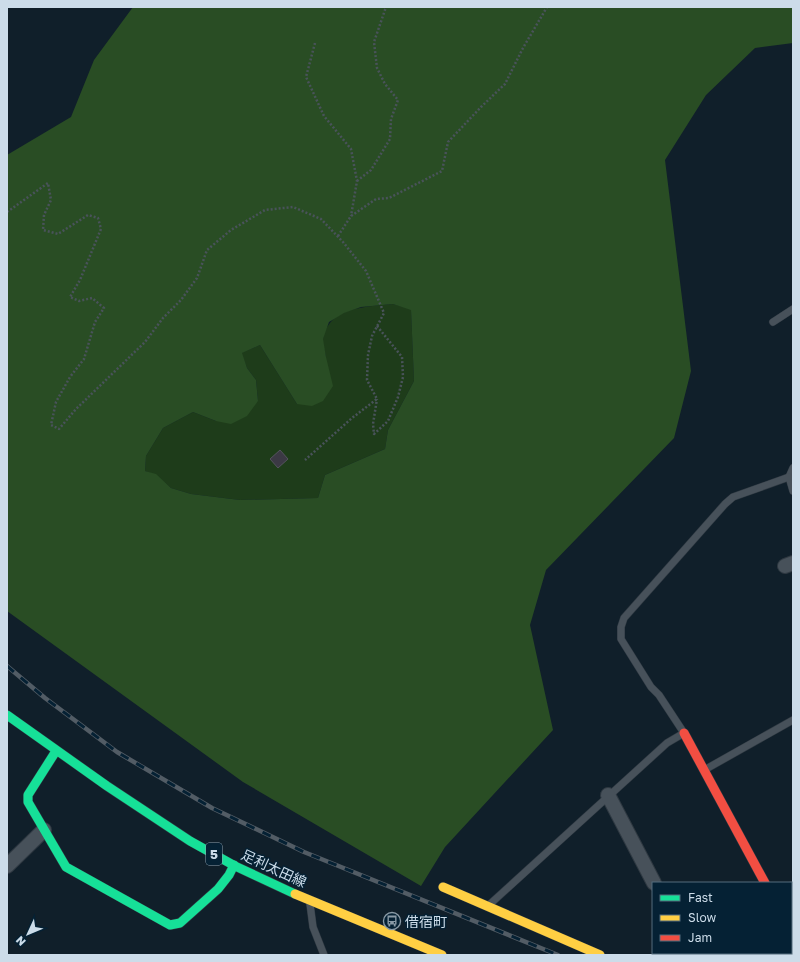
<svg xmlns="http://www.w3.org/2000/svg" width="800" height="962" font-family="'Golos Text','Noto Sans JP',sans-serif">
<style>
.green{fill:#1e3c1a}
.forest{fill:#294d24;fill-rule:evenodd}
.building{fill:#3b3944;stroke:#54545d}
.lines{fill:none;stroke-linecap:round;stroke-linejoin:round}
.lane-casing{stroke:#2f3942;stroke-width:8}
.street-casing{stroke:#2f3942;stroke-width:16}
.fast-casing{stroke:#2f3942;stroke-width:10}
.slow-casing{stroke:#2f3942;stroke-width:10}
.jam-casing{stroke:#2f3942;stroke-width:10}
.path{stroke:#49535a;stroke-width:2.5;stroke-dasharray:2 2;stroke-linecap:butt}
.lane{stroke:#47515a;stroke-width:7}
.street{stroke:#47515a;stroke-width:14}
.fast{stroke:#16e098;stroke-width:9}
.slow{stroke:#ffcf43;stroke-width:9}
.jam{stroke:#f24e42;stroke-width:9}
.rail-casing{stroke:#525c65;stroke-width:4.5}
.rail{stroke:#052134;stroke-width:3;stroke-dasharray:9;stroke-linecap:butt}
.labels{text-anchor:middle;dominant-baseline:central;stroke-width:3;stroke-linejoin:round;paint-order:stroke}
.shield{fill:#052134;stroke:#90a4b3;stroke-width:1}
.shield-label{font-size:13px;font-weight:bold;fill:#ccdce9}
.street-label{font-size:14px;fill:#ccdce9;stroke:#052134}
.poi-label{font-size:14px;fill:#ccdce9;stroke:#052134;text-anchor:start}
</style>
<rect width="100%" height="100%" fill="#101f2a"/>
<path class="green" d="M393,304L411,309L414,381L388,430L385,449L325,475L318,498L240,500L191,494L171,488L156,475L145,471L146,456L163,428L193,412L216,421L258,401L256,380L247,368L241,353L260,345L297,404L326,357C325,351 322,344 323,338C330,306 367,307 393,304Z"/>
<path class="forest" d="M133,7H793V43L755,48L706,95L665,160L691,371L674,438L546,570L530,625L553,730L445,847L421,886L243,782L7,611V155L71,117L94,60ZM393,304L411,310L414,381L388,430L385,449L325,475L318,498L240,500L191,494L171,488L156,474L145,471L146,456L163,428L193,412L216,421L231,424L247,416L258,401L256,380L247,368L242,353L260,345L297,404L312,406L323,401L333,386L326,357L323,339L329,322L344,313L361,307Z"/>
<polygon class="building" points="280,450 288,459 278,468 270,459"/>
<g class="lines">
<g class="lane-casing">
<g id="lane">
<polyline points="773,322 793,309"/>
<polyline points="793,468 789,477 793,491"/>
<polyline points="706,769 793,720"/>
<polyline points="310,904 313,927 324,955"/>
<polyline points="489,905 667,743 684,733 659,695 651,687 621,639 621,627 624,618 725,504 733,497 789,477"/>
</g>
</g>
<g class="street-casing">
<g id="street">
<polyline points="785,566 793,563"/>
<polyline points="608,795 654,883"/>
<polyline points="7,866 44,830"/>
<polyline points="791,890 793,889"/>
<polyline points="674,955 677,953"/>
</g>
</g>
<g class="fast-casing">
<g id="fast">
<polyline points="7,715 107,786 190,841 235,866 295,894"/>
<polyline points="56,751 28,795 28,802 66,867 170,925 180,923 218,889 229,875 234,865"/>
</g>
</g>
<g class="slow-casing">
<g id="slow">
<polyline points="443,887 600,955"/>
<polyline points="295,894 442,955"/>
</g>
</g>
<g class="jam-casing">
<polyline id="jam" points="684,733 765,883"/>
</g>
<g class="path">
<polyline points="315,43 306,77 324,116 351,149 357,181 351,216"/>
<polyline points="357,181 371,170 390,139 391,119 398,100 385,84 377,68 374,42 386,7"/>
<polyline points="7,212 48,183 51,200 44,215 43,230 58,234 88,215 98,218 101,229 80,280 70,297 79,301 92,298 104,308 95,322 84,359 70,377 56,402 51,425 59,429 76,409 145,342 163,318 181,300 197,278 207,250 231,230 265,210 293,207 321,219 343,242 366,271 384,313 372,336 368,355 367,380 377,399 352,418 305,460"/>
<polyline points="338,236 351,216 376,199 389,198 442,171 448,142 481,107 505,84 523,48 547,7"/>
<polyline points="377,326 402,357 403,377 398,397 388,421 374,434 373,424 377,399"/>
<polyline points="791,943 793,949"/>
</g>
<use href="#lane" class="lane"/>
<use href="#street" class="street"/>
<use href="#fast" class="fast"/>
<use href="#slow" class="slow"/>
<use href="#jam" class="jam"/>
<g class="rail-casing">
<polyline id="rail" points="7,666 45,698 117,752 212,808 304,852 558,955"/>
</g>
<use href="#rail" class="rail"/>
</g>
<defs>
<g id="bus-ring" transform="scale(0.9)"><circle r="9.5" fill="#052134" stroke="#8a9aa6" stroke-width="1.5"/><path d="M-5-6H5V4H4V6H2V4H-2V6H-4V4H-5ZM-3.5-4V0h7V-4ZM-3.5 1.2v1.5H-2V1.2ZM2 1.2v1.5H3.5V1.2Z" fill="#8a9aa6"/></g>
</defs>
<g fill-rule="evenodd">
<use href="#bus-ring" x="392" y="921"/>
</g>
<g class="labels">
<rect class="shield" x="206" y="843" width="16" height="22" rx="3"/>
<g class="shield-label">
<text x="214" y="854">5</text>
</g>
<g class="street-label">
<text transform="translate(274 868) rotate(25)">足利太田線</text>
</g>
<g class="poi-label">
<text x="405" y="921">借宿町</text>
</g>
</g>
<rect width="800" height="962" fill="none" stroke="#ccdce9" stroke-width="16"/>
<rect x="652" y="882" width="140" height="72" fill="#052134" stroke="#556c7c"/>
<rect x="660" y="895" width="20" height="6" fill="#16e098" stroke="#556c7c"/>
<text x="688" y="902" font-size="12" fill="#ccdce9">Fast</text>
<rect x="660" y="915" width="20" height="6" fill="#ffcf43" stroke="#556c7c"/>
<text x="688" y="922" font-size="12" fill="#ccdce9">Slow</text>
<rect x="660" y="935" width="20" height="6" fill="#f24e42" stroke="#556c7c"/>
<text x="688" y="942" font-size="12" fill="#ccdce9">Jam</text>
<g transform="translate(28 934) rotate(226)" stroke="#052134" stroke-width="3" paint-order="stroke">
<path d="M0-3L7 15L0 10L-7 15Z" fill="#ccdce9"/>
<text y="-6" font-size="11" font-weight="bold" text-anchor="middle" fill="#ccdce9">N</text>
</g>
</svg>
